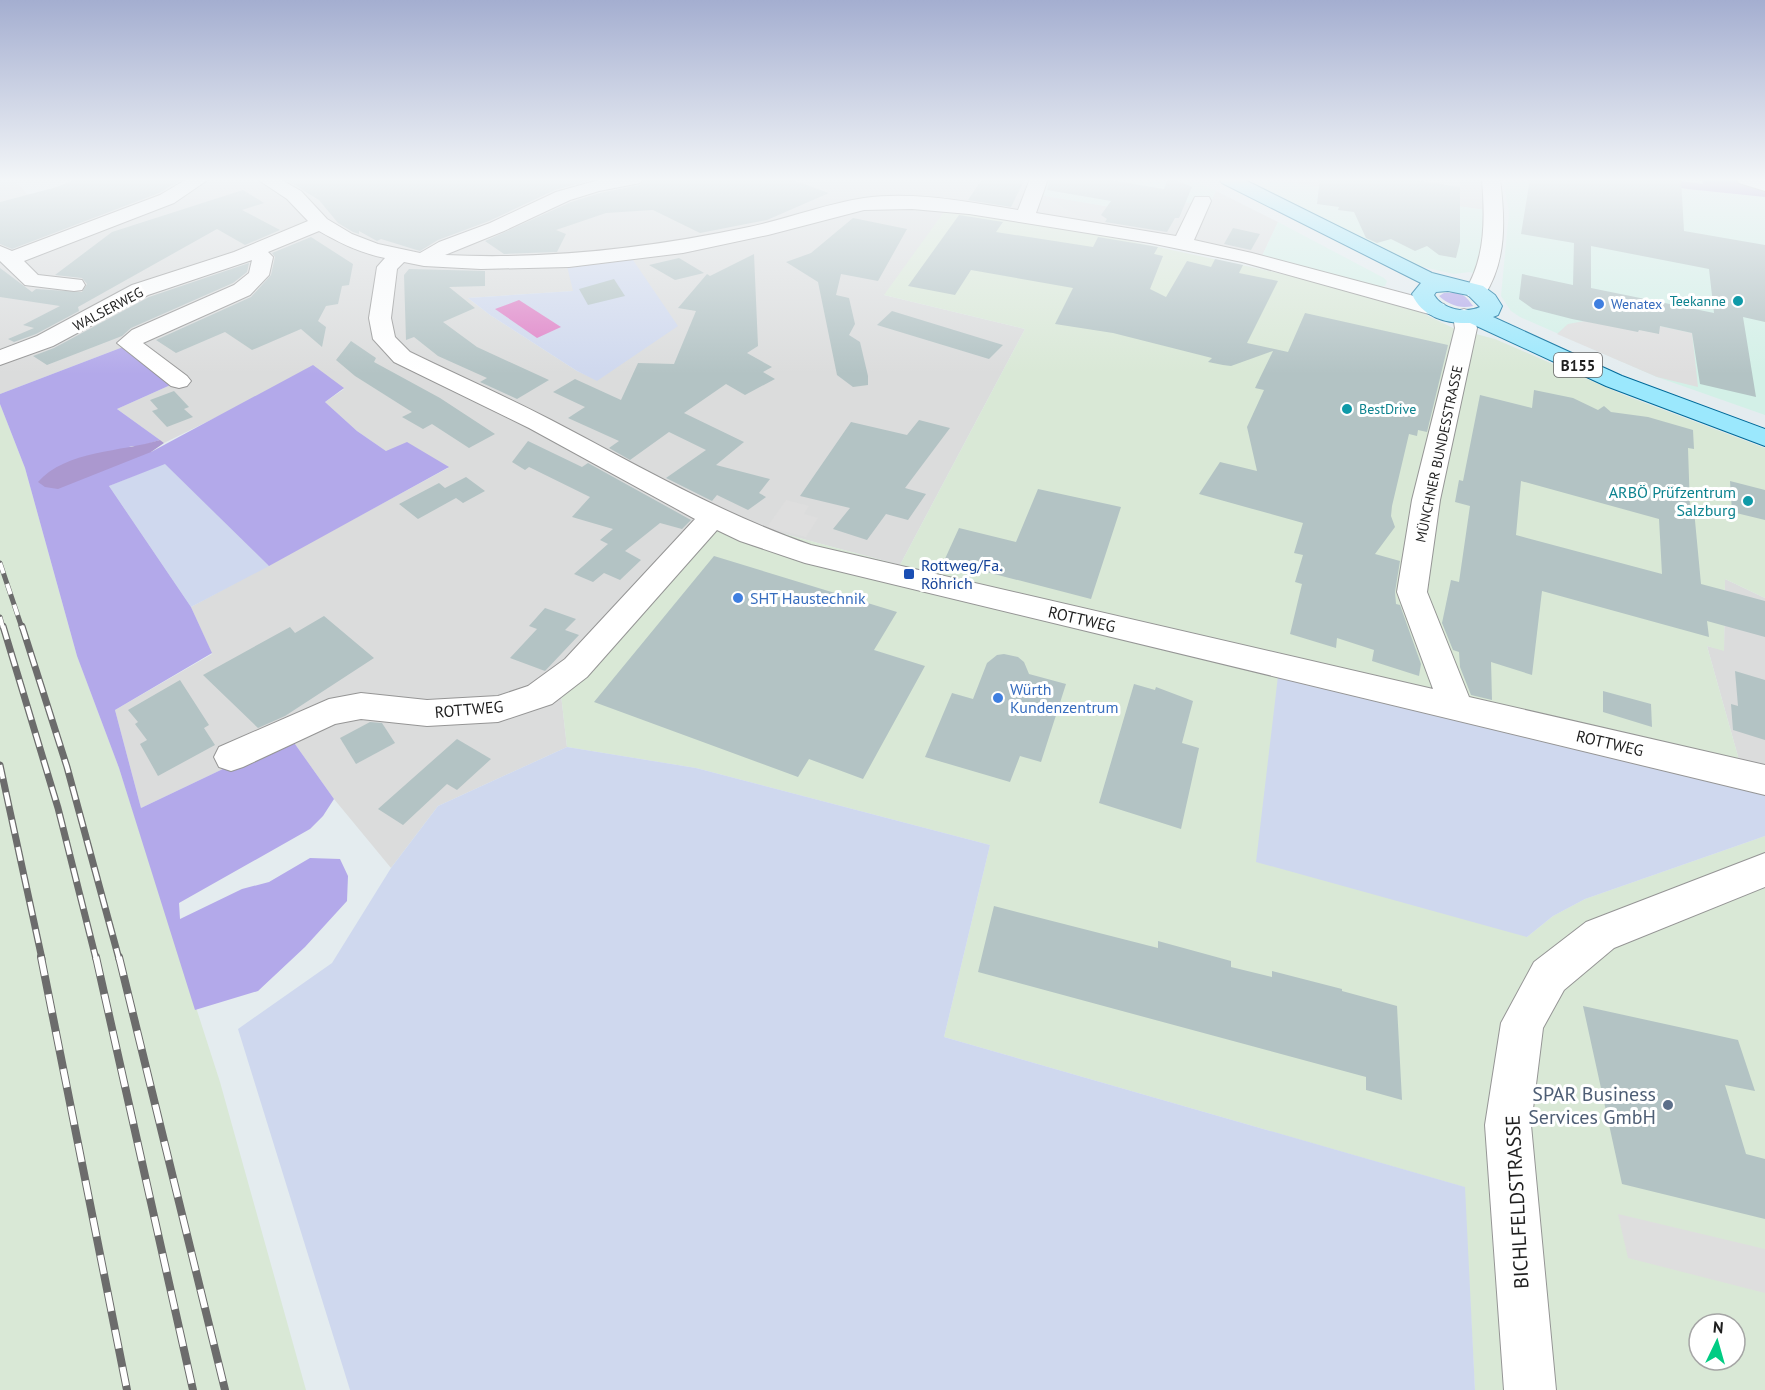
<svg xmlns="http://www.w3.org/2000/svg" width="1765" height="1390" font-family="'PT Sans',sans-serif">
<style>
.residential{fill:#dbdcdc;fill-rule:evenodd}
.commercial{fill:#d3f0e7}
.industrial{fill:#d9e8d6;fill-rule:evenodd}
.farmland{fill:#cfd8ee}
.grass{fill:#b3a9ea}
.forest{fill:#ab98cf}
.pitch{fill:#e081c7}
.parking{fill:#dedede}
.building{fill:#b3c3c4;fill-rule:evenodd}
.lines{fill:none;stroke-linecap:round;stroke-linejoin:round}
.minor-casing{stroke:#959595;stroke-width:2}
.major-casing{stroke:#006998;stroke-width:2}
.minor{fill:#fff;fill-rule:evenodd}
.major{fill:#9be8fd;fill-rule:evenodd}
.rail-far2-casing{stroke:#6c6c6c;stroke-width:5}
.rail-far1-casing{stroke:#6c6c6c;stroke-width:7}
.rail-casing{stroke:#6c6c6c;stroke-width:8}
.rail-far2{stroke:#fff;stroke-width:4;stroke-dasharray:11;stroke-linecap:butt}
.rail-far1{stroke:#fff;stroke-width:4.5;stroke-dasharray:14;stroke-linecap:butt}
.rail{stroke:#fff;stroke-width:6;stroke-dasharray:19;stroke-linecap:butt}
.culture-dot{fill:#0f9aa8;stroke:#fff;stroke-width:2}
.shop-dot{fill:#3f7fe0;stroke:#fff;stroke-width:2}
.transit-dot{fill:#1a4fb4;stroke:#fff;stroke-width:2}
.service-dot{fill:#5c6f8a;stroke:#fff;stroke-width:2}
.labels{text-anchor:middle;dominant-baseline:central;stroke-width:6;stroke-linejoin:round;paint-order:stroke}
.far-culture-label{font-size:14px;fill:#0d838f;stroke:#fff;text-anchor:end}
.far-shop-label{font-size:14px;fill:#366cbe;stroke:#fff;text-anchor:start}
.far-street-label{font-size:14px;fill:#1e1e1e;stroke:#fff}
.shield{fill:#fff;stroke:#626262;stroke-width:1.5}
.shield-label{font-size:15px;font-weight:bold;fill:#1e1e1e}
.culture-label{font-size:16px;fill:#0d838f;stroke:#fff;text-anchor:end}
.transit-label{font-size:16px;fill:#164399;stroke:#fff;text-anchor:start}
.shop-label{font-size:16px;fill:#366cbe;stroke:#fff;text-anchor:start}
.street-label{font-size:16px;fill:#1e1e1e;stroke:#fff}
.near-service-label{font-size:20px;fill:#4e5e75;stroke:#fff;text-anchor:end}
.near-street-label{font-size:20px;fill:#1e1e1e;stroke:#fff}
</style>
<rect width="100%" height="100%" fill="#e4ecef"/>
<g class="residential">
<path d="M139,179H1032L1018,212L884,295L1025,329L900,565L751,525L559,677L567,747L438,806L391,868L334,799L290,737L141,808L115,710L212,654L191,607L448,468L386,451L357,431L325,402L344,389L229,411L164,443L117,409L175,383L123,347L0,394V232ZM574,291L597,380L577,371L490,315L468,298Z"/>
<polygon points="1265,179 1481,180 1485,210"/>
<polygon points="1216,191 1278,222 1262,256 1086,221 1040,195 1117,208 1126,192 1209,206"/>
<polygon points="1725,579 1765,598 1765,779 1739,760 1707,646 1724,650"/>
</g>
<g class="commercial">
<polygon points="1046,179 1189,179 1216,191 1209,206 1126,192 1117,208 1040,195"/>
<polygon points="1242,179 1265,179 1485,210 1478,270 1477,274 1469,272 1454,274 1419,266"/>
<polygon points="1503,179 1629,179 1687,189 1765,197 1765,415 1657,377 1520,317 1511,311 1501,296 1509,212"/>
<polygon points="1278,222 1384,278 1387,281 1385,286 1378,287 1354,283 1262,256"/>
</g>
<g class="industrial">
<path d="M946,209L1079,230L1311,280L1418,311L1453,328L1495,339L1624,395L1765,448V598L1725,579L1724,651L1707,646L1739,760L1279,677L1527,937L1553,916L1585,899L1765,836V1390H1475L1464,1187L944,1037L990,845L696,768L567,747L559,677L701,521L751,525L900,565L1025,329L884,295ZM1699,1324H1735V1360H1699Z"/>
<polygon points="0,404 25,468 77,656 119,768 220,1082 306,1390 0,1390"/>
</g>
<g class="farmland">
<polygon points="633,260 678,326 597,381 577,371 490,315 468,298 573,291 567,266"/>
<polygon points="165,463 269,566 191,607 109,486"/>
<polygon points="1278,676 1765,788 1765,836 1585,899 1553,916 1527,937 1256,862"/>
<polygon points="567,747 696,768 990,845 944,1037 1465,1187 1475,1390 350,1390 238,1029 332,963 391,868 438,806"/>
</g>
<g class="grass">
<path d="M1444,293C1462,292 1464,294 1473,306C1460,309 1449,305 1439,296Z"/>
<polygon points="123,347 175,383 117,409 160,440 141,446 129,446 151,452 313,365 344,388 325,402 357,431 386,451 407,442 449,467 269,566 165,464 109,486 191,607 212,653 115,710 141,808 290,737 334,799 323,816 310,829 179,903 180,919 242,889 269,882 310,858 340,859 348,876 347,901 305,947 258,991 195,1010 119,768 77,656 25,468 0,404 0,394"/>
</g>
<g class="forest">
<polygon points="1629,179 1666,179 1703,184 1701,179 1739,179 1765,187 1765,197 1687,189"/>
<path d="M160,440L164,443L151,452L58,489L45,487L38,482C66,450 122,452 160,440Z"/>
</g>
<polygon class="pitch" points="519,300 561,327 537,338 495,309"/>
<g class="parking">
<polygon points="0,179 13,179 28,195 0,202"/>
<polygon points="1040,195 1086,221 1032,213"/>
<polygon points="1585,321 1639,330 1660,326 1692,333 1698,387 1657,377 1557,334 1568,324"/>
<polygon points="786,500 809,506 804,514 818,518 806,537 767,527"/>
<polygon points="1618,1214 1765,1249 1765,1293 1628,1258"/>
</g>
<g class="building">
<polygon points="76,179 182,179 159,193 12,249 0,244 0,202 57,187"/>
<polygon points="285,179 593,179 555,190 489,221 438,240 420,251 381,239 377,241 359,231 359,234 353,232 338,223 319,200"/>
<polygon points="645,179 790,179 829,193 767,220 700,233 653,210 606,213 556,230 566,234 557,252 504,254 485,241 571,202 600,193 640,185"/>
<polygon points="982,179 1025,179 1011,207 968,200"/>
<polygon points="1050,179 1104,179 1164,189 1168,179 1174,179 1192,187 1179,218 1175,218 1167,232 1105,222 1107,219 1101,215 1111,201 1047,190"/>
<polygon points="1320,179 1408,179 1460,187 1460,242 1456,258 1439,255 1427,246 1415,251 1391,239 1377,243 1366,238 1354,212 1338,210 1339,207 1317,204"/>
<path d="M1530,179H1681L1684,231L1765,245V322L1743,317L1756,397L1700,384L1692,333L1660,326L1659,334L1639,330L1638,332L1572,319L1533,309L1519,299L1522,274L1573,285L1574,243L1521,234ZM1591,246L1709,269L1714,313L1591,288Z"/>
<polygon points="243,190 264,203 242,210 280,230 245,245 217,229 78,307 79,311 36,334 14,342 8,339 34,328 23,325 60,306 0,297 0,268 32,292 36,289 82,292 87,284 82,278 55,275 112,232"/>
<polygon points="959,215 1003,222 996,232 1093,247 1098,237 1158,247 1154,254 1163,256 1150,289 1166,297 1187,261 1211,267 1215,259 1243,265 1239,273 1278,281 1247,343 1288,352 1305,313 1448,345 1427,432 1418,430 1417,436 1409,434 1392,506 1391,516 1395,527 1375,554 1400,561 1395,592 1396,604 1400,605 1421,664 1419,676 1372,661 1374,650 1337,638 1336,648 1290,634 1302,584 1295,582 1303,555 1294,553 1303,523 1199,494 1220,462 1257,471 1247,427 1264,390 1255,388 1273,351 1231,366 1223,365 1208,362 1212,358 1113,333 1055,324 1073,288 971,270 955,295 908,286"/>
<polygon points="853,218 907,229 878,281 841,274 836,295 849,298 855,324 849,335 860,342 868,376 868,385 853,387 837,375 818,282 786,262 811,253"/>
<polygon points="1233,228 1260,234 1251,250 1224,244"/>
<polygon points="311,237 353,264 349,285 342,286 338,304 326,306 318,321 326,327 322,347 301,329 252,350 225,332 176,353 156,340 251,297 271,275 275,257 272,253"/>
<polygon points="754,254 758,346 747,353 772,367 763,372 775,379 745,395 726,384 684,413 744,442 716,465 770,479 759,493 766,497 748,510 717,495 712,501 666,478 706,450 669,432 630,460 609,448 619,441 568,418 585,407 553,392 575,379 621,400 638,363 674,364 696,311 678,308 707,274 710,276"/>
<polygon points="679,258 704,273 675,280 649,265"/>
<polygon points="249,263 247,272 233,283 131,328 122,336 47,365 33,356 54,348 149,297"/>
<polygon points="409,269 485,271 485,286 449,287 475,308 443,322 477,347 549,380 517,399 480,382 487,378 438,356 414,337 406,340 404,275"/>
<polygon points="614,279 625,296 588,305 579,289"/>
<polygon points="892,311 1003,345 989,359 877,325"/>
<polygon points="351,341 376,358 374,362 440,398 495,434 469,448 432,424 423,429 402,417 412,412 355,376 336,360"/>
<path d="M1534,390L1573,398L1598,410L1604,406L1611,412L1648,417L1693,430L1694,449L1688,448L1690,509L1694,510L1701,584L1765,601V637L1707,621L1709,637L1542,591L1532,675L1491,662L1492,700L1471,695L1460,667L1459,652L1453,650L1442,623L1451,580L1459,582L1470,506L1455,502L1459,480L1463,481L1480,395L1532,408ZM1521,481L1659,519L1662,574L1516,535Z"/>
<polygon points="174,391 189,407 184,409 193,417 167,427 152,411 158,409 150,400"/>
<polygon points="919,420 950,428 905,488 926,494 908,520 886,514 867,540 833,529 850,508 800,496 851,422 907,435"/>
<polygon points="528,441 582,467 588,463 691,520 682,529 660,523 625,551 641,560 620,580 604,573 593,582 574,574 608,544 600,540 613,529 572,517 590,497 529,467 525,470 512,462"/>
<polygon points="466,477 485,491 463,503 456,498 418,519 399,504 439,483 445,488"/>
<polygon points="1730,481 1765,490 1765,520 1732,512"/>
<polygon points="1038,489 1121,507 1091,599 944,561 959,528 1016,542"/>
<polygon points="714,556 897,612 874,650 925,666 863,779 809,759 798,777 594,702"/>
<polygon points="545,608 576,619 565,630 579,635 545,671 510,658 537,629 529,626"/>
<polygon points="324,616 374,658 285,716 258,728 203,675 290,627 295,633"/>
<polygon points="1004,654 1018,657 1024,662 1029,674 1066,684 1041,762 1020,756 1010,782 925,757 952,693 973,699 987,663 997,655"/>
<polygon points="1735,671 1765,680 1765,740 1733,730 1731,704 1738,706"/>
<polygon points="180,680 209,725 204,728 215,745 158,776 140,744 147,740 135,724 138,722 128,710"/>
<polygon points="1134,684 1155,690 1156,687 1193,701 1182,743 1199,748 1181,829 1099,803"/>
<polygon points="1603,691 1651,704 1652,727 1603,712"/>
<polygon points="370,722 382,723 395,743 356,764 340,738"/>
<polygon points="457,739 491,759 457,790 447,784 403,825 378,809"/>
<polygon points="994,906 1158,948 1158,941 1231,961 1231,967 1272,977 1272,971 1342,989 1342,991 1397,1006 1402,1100 1366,1090 1366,1077 978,972"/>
<polygon points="1583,1006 1738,1040 1755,1091 1725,1085 1746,1154 1765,1159 1765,1219 1622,1184"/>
</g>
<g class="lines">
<g class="minor-casing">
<g id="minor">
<polygon points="187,179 209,179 174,203 24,261 38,275 82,280 85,285 82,290 74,291 25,285 0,261 0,246 12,251 160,195"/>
<path d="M257,179H280L301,191L327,219L352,234L378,244L420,253L439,242L490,223L556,192L602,179H643L640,183L599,191L570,200L504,231L445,255C548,260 649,248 749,227C787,219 825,204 864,198C914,191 968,202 1018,210L1030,179H1048L1036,213L1176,236L1195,197H1209L1211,201L1194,240L1252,253L1444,304L1447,309L1444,314L1436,316L1242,262L1150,243L969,214L912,209L864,210L768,235L683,253L569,267L481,269L424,266L404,262L397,269L391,318L395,337L410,352C457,375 505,396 551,420C637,465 719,513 811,545L1433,689L1397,592L1412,500L1455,328L1453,316L1456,311L1464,309L1472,311L1477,328L1440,500L1427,592L1469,697L1765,765V795L805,563L740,541L717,530L587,677L552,704L498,722L427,726L361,719L335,724L243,767L231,771L219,767L214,757L219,747L329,699L361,693L427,700L498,696L528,686L565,659L695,519L529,428L394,362L373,339L369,318L377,267L385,258C360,253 340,243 319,231L268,252L273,257L269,275L250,295L143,343L187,376L191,381L187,386L179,388L171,386L117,343L132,330L234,285L249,273L252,260L148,295L53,346L0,365V350L37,336L132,285L234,252L308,221L287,199Z"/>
<path d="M1482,179H1500C1505,219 1507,261 1484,296L1476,297L1468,296L1465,291C1486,257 1485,218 1482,179Z"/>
<polygon points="1736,179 1765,179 1765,191 1739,183"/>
<polygon points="1765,853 1765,887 1614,948 1564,990 1543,1028 1531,1125 1556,1390 1504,1390 1485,1125 1501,1023 1534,962 1586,922"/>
</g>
</g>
<g class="major-casing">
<path id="major" d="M1219,179H1243L1432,273L1483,286L1495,295L1502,306L1498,315L1493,317L1622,376L1765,429V446L1606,386L1470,323C1446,324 1422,317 1412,294L1421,283L1222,183ZM1448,291L1468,295L1480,307C1465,314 1442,309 1434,295L1436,292Z"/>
</g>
<use href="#minor" class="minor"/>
<use href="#major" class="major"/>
<g class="rail-far2-casing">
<g id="rail-far2">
<polyline points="0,563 22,628"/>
<polyline points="0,617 3,628"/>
</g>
</g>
<g class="rail-far1-casing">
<g id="rail-far1">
<polyline points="3,626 58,808 96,959"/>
<polyline points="22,626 67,767 119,959"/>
<polyline points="0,765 42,959"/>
</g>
</g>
<g class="rail-casing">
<g id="rail">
<polyline points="41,957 127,1390"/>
<polyline points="96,957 193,1390"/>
<polyline points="119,957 225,1390"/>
</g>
</g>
<use href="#rail-far2" class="rail-far2"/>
<use href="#rail-far1" class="rail-far1"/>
<use href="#rail" class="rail"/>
</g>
<linearGradient id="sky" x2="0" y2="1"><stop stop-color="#a4aed0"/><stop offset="0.48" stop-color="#f3f6f8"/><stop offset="1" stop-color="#f3f6f8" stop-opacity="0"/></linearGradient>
<rect width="1765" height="374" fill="url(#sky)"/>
<g class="culture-dot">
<circle cx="1738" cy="301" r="6"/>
<circle cx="1347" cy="409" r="6"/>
<circle cx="1748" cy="501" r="6"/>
</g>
<g class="shop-dot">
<circle cx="1599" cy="304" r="6"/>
<circle cx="738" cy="598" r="6"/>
<circle cx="998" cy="698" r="6"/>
</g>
<rect class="transit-dot" x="903" y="568" width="12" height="12" rx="3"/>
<circle class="service-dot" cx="1668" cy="1105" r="6"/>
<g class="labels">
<g class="far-culture-label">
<text x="1726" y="301">Teekanne</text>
<text x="1359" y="409" text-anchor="start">BestDrive</text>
</g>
<g class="far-shop-label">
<text x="1611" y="304">Wenatex</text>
</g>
<g class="far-street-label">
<text transform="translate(108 309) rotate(-28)">WALSERWEG</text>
<text transform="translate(1439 454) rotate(-78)">MÜNCHNER BUNDESSTRASSE</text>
</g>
<rect class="shield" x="1554" y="353" width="48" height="24" rx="4.5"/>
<g class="shield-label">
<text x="1578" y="365">B155</text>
</g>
<g class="culture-label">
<text x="1736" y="492">ARBÖ Prüfzentrum<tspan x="1736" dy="18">Salzburg</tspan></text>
</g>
<g class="transit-label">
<text x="921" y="565">Rottweg/Fa.<tspan x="921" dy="18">Röhrich</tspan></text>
</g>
<g class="shop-label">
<text x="750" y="598">SHT Haustechnik</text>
<text x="1010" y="689">Würth<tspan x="1010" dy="18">Kundenzentrum</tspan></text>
</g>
<g class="street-label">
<text transform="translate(1082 619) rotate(13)">ROTTWEG</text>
<text transform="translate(469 709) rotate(-5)">ROTTWEG</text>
<text transform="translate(1610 743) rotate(13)">ROTTWEG</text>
</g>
<g class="near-service-label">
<text x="1656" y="1094">SPAR Business<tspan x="1656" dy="23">Services GmbH</tspan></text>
</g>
<g class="near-street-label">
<text transform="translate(1517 1202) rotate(-93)">BICHLFELDSTRASSE</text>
</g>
</g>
<g transform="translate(1717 1342) rotate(5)"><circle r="28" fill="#ffffff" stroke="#a5a5a5" stroke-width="1.5"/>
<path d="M0-4.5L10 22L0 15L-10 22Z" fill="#00cc83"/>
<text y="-9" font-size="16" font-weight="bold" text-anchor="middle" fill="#1e1e1e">N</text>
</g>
</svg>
